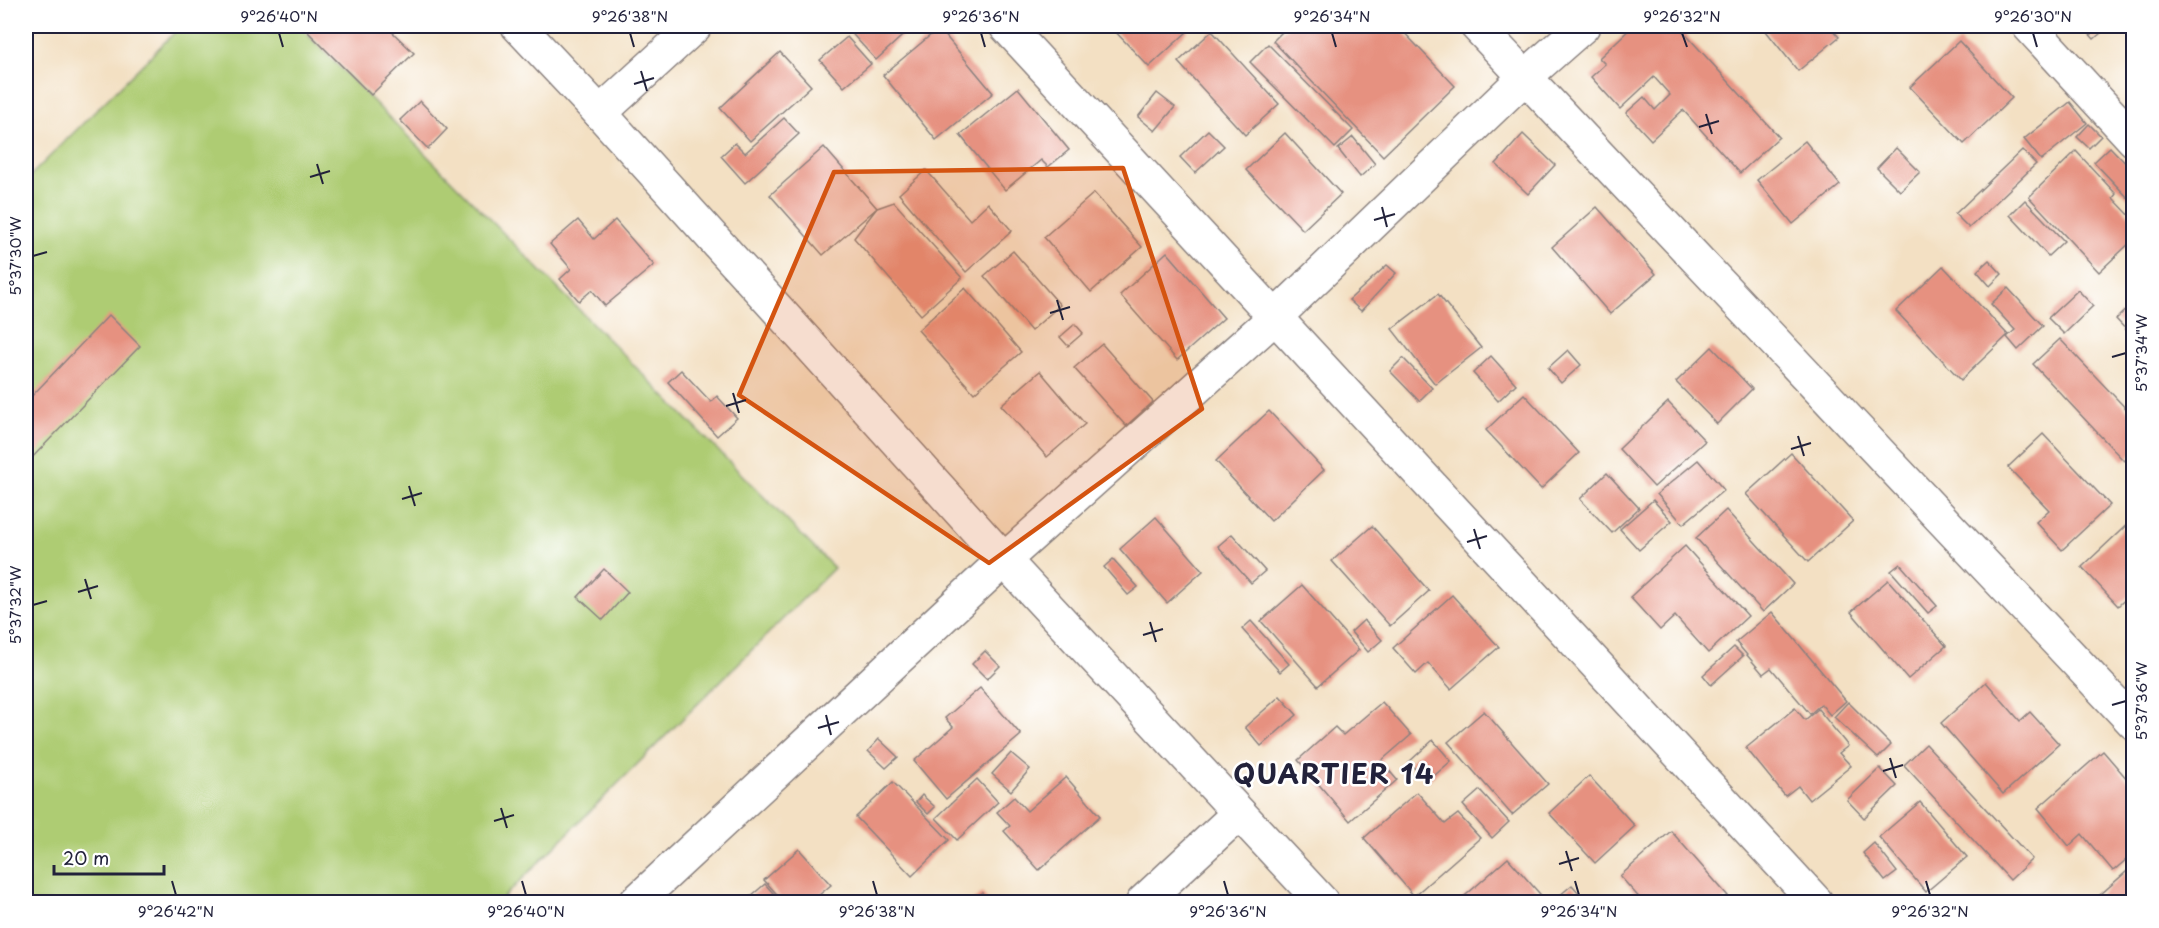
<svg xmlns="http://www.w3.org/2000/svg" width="2159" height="928" font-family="'Playpen Sans',sans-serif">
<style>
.green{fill:#aecc73;stroke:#687757;stroke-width:1.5}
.building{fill:#e69180}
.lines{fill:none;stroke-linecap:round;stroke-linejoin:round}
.minor-casing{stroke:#8a817f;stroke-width:36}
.minor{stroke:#fff;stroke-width:33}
.marked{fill:#d45411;fill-opacity:0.2;stroke:#d45411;stroke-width:4.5;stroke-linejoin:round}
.ticks{fill:none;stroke:#22223b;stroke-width:2}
.labels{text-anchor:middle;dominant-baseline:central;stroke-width:5;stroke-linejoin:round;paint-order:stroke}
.district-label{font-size:27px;font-weight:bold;letter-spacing:1.5px;fill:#22223b;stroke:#fff}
.neatline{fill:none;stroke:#22223b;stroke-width:2}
.ticks-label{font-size:15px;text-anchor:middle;fill:#22223b}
</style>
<rect width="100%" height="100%" fill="#fff"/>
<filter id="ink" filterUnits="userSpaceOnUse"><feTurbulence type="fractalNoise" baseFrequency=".0167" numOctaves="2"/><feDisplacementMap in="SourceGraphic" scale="12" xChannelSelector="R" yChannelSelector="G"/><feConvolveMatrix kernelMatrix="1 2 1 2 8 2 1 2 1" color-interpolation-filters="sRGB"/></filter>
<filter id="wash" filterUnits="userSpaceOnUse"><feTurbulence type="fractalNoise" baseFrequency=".008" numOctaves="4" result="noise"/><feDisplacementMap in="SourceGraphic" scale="24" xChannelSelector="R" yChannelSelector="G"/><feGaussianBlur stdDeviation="1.35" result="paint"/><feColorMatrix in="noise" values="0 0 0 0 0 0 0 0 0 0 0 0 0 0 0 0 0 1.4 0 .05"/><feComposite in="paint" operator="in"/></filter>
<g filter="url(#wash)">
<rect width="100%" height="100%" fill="#f3e0c3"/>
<polygon class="green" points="181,26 299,26 834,568 499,902 26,902 26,180"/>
<g id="blocks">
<g class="building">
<polygon points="302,26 386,26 414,53 371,95"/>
<polygon points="845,26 913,26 876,60"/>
<polygon points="1110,26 1183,26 1188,31 1149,67"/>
<polygon points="1288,26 1398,26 1455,86 1383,156 1273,41"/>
<polygon points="1633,26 1678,26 1779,137 1740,173 1683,110 1651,140 1626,113 1644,97 1655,110 1670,95 1654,77 1620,109 1591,77 1605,64 1599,58"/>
<polygon points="1762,26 1829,26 1839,37 1798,71"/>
<polygon points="2082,26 2109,26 2094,39"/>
<polygon points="939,28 993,93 936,140 883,75"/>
<polygon points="1212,31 1279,104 1245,135 1178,62"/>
<polygon points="847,37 871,64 844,87 820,60"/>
<polygon points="1959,41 2012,98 1964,144 1910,87"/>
<polygon points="1268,44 1353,130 1335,148 1250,62"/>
<polygon points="780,52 811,86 750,141 720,108"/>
<polygon points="1018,88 1069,150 1048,167 1041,160 1005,190 960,135"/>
<polygon points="1157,93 1175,107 1155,131 1138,117"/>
<polygon points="420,101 447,129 428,149 400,120"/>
<polygon points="2070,102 2087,123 2041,160 2024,139"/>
<polygon points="784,118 799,134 745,183 721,156 735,143 745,153"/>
<polygon points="2089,124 2101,136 2089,148 2077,137"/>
<polygon points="1208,130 1224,146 1195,173 1180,157"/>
<polygon points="1285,133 1341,194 1303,230 1246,170"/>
<polygon points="1523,134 1555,165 1528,194 1496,164"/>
<polygon points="1353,137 1375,164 1360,177 1338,149"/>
<polygon points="1805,141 1840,185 1793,224 1757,180"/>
<polygon points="824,147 877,208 894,202 962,278 921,315 854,238 877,208 823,255 770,195"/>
<polygon points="2110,147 2134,172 2134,204 2094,162"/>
<polygon points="1896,148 1920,172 1900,191 1877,168"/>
<polygon points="2022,150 2036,164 1969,228 1955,214"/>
<polygon points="2076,151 2116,194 2113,198 2134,220 2134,239 2099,272 2029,197"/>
<polygon points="926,170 970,220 988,203 1012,231 966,272 899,194"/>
<polygon points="1094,193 1142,247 1091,292 1044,237"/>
<polygon points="2025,200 2064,241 2048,256 2010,215"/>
<polygon points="1597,207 1656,274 1610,314 1552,247"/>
<polygon points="578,220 594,239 615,220 654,265 605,306 592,290 579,301 560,279 571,269 550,244"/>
<polygon points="1013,251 1060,305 1031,331 984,276"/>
<polygon points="1167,252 1224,318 1177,360 1120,295"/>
<polygon points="1989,260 2002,274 1990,286 1977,271"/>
<polygon points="1387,265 1396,273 1361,311 1349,300"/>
<polygon points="1943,266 2008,335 1961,380 1896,311"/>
<polygon points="965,288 1021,352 974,393 918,330"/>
<polygon points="2008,288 2043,326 2018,350 2007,337 2015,330 1991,304"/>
<polygon points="2078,290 2093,306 2064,334 2048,318"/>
<polygon points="1438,294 1481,348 1435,384 1392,329"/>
<polygon points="2134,302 2134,338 2116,319"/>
<polygon points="109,315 140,346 26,464 26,402"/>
<polygon points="1075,324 1083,333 1068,346 1060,337"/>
<polygon points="2060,339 2134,417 2134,452 2124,461 2033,364"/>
<polygon points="1102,344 1153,402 1126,426 1074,368"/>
<polygon points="1712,347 1752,389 1717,424 1676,382"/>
<polygon points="1568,350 1581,365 1561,383 1548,368"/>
<polygon points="1491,356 1516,384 1498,401 1473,373"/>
<polygon points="1403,358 1432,388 1419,401 1390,371"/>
<polygon points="681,370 711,402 717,396 737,418 717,436 668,382"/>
<polygon points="1040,371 1085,424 1047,457 1001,405"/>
<polygon points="1524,394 1579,453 1541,489 1486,430"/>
<polygon points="1668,402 1705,441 1654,487 1619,449"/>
<polygon points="1269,411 1324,470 1271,521 1216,461"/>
<polygon points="2043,434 2110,505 2062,550 2036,522 2049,510 2008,467"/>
<polygon points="1791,453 1853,521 1808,562 1746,494"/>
<polygon points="1698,460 1724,490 1683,524 1657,494"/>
<polygon points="1607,473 1639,508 1612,533 1580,499"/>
<polygon points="1653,500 1672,521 1639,550 1620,529"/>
<polygon points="1726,510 1793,584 1763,612 1696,538"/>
<polygon points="1156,517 1203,571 1167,603 1120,549"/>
<polygon points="2134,518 2134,591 2118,606 2082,567"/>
<polygon points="1372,526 1429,591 1390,626 1332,561"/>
<polygon points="1232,534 1265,571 1251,583 1218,546"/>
<polygon points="1685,546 1748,616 1708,653 1675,616 1660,630 1630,597"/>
<polygon points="1113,559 1138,587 1128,595 1104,567"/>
<polygon points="1900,564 1937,606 1928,613 1891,571"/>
<polygon points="604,569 628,592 603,620 578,597"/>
<polygon points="1888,580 1946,646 1908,679 1851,612"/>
<polygon points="1302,585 1359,650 1318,686 1261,621"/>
<polygon points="1452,595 1499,647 1451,689 1428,663 1416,674 1393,648"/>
<polygon points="1772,612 1846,701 1830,715 1821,704 1810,714 1771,668 1763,674 1736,642"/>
<polygon points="1364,620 1382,640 1368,652 1351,632"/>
<polygon points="1251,621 1289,664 1280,672 1242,629"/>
<polygon points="1734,647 1743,656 1711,685 1703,675"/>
<polygon points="985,651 1000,666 987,679 972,664"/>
<polygon points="1986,682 2020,721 2030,712 2059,744 2003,794 1941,723"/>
<polygon points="980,688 1021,735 946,799 914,761 953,727 945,718"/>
<polygon points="1280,696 1297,715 1261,746 1245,727"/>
<polygon points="1382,702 1411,735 1381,761 1397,780 1350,821 1298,760 1335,727 1343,735"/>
<polygon points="1848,702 1891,745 1878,758 1834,717"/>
<polygon points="1795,708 1805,720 1818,709 1848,746 1839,753 1851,766 1809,800 1798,786 1785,796 1746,748"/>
<polygon points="1484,711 1548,784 1512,815 1448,742"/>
<polygon points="879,739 898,757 886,768 868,751"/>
<polygon points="1433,740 1451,761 1427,782 1409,762"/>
<polygon points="1926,744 2032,859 2010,880 1904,765"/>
<polygon points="2103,751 2134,787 2134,853 2113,871 2082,834 2069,846 2038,808"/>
<polygon points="1011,753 1030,769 1011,791 992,774"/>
<polygon points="1880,768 1897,786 1864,818 1847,800"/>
<polygon points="1589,776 1635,826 1595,863 1549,813"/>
<polygon points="1066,777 1100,816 1039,870 1004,831 1010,826 997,812 1014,797 1027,811"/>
<polygon points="977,779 998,802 957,840 936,818"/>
<polygon points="893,782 949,840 912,876 856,817"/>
<polygon points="1480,790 1509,822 1492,838 1463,805"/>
<polygon points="1417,792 1445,824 1458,814 1480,838 1414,896 1364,838"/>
<polygon points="922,795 935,807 928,814 916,802"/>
<polygon points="1920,802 1967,857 1926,892 1879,837"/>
<polygon points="1671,831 1728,896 1721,902 1643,902 1620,876"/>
<polygon points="1874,843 1897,872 1885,881 1863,853"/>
<polygon points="799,849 831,885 818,896 824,902 784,902 764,880"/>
<polygon points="1508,858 1547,902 1458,902"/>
<polygon points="2134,865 2134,902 2092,902"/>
<polygon points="765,884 781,902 744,902"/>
<polygon points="1572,885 1587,902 1552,902"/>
<polygon points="982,893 989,902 971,902"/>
</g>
</g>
</g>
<g filter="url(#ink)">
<use href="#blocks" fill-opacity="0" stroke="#8a817f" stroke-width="1.5"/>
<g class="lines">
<g class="minor-casing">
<g id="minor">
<polyline points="518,26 600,113 1004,560 1322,902"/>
<polyline points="1006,26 1816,902"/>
<polyline points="1477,26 2134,723"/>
<polyline points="2029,26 2134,140"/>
<polyline points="600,113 695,26"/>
<polyline points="636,902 1004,560 1274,318 1525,77 1583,26"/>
<polyline points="1143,902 1239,813"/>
</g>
</g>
<use href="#minor" class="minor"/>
</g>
</g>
<path class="marked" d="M1123,168L1202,409L989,563L739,395L834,172Z"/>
<path class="ticks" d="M279,33L283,47M630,33L634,47M981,33L985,47M1332,33L1336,47M1682,33L1687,47M2033,33L2037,47M641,71L647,91M634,84L654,78M1706,114L1712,134M1699,127L1719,121M317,164L323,184M310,177L330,171M1382,207L1387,227M1374,220L1395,214M33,256L47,252M1057,300L1063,320M1050,313L1070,307M2112,357L2126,353M733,393L739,413M726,406L746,400M1798,436L1804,456M1791,449L1811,443M409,486L415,506M402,499L422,493M1474,529L1480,549M1467,542L1487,536M85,579L91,599M78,592L98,586M33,605L47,601M1150,622L1156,642M1143,635L1163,629M2112,705L2126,701M826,715L831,735M818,728L839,722M1890,758L1896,778M1883,771L1903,765M501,808L507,828M494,821L514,815M1566,851L1572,871M1559,864L1579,858M172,881L176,895M522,881L526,895M873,881L877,895M1224,881L1228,895M1575,881L1579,895M1926,881L1930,895"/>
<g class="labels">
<g class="district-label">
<text x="1334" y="772">QUARTIER 14</text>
</g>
</g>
<rect width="2159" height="928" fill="none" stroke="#fff" stroke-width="66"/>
<path d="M54 865v9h110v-9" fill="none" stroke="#22223b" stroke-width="3"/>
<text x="63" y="865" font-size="18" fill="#22223b" stroke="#ffffff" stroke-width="4.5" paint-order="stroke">20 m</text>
<rect x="33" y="33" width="2093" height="862" class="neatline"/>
<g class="ticks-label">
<text x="279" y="22">9°26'40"N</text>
<text x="630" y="22">9°26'38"N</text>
<text x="981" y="22">9°26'36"N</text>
<text x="1332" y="22">9°26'34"N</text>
<text x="1682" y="22">9°26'32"N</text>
<text x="2033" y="22">9°26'30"N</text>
<text transform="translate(16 256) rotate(-90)" y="5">5°37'30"W</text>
<text transform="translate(2142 353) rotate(-90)" y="5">5°37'34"W</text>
<text transform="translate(16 605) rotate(-90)" y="5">5°37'32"W</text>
<text transform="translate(2142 701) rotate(-90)" y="5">5°37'36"W</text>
<text x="176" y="917">9°26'42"N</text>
<text x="526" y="917">9°26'40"N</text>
<text x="877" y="917">9°26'38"N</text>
<text x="1228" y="917">9°26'36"N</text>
<text x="1579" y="917">9°26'34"N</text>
<text x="1930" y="917">9°26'32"N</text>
</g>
</svg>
